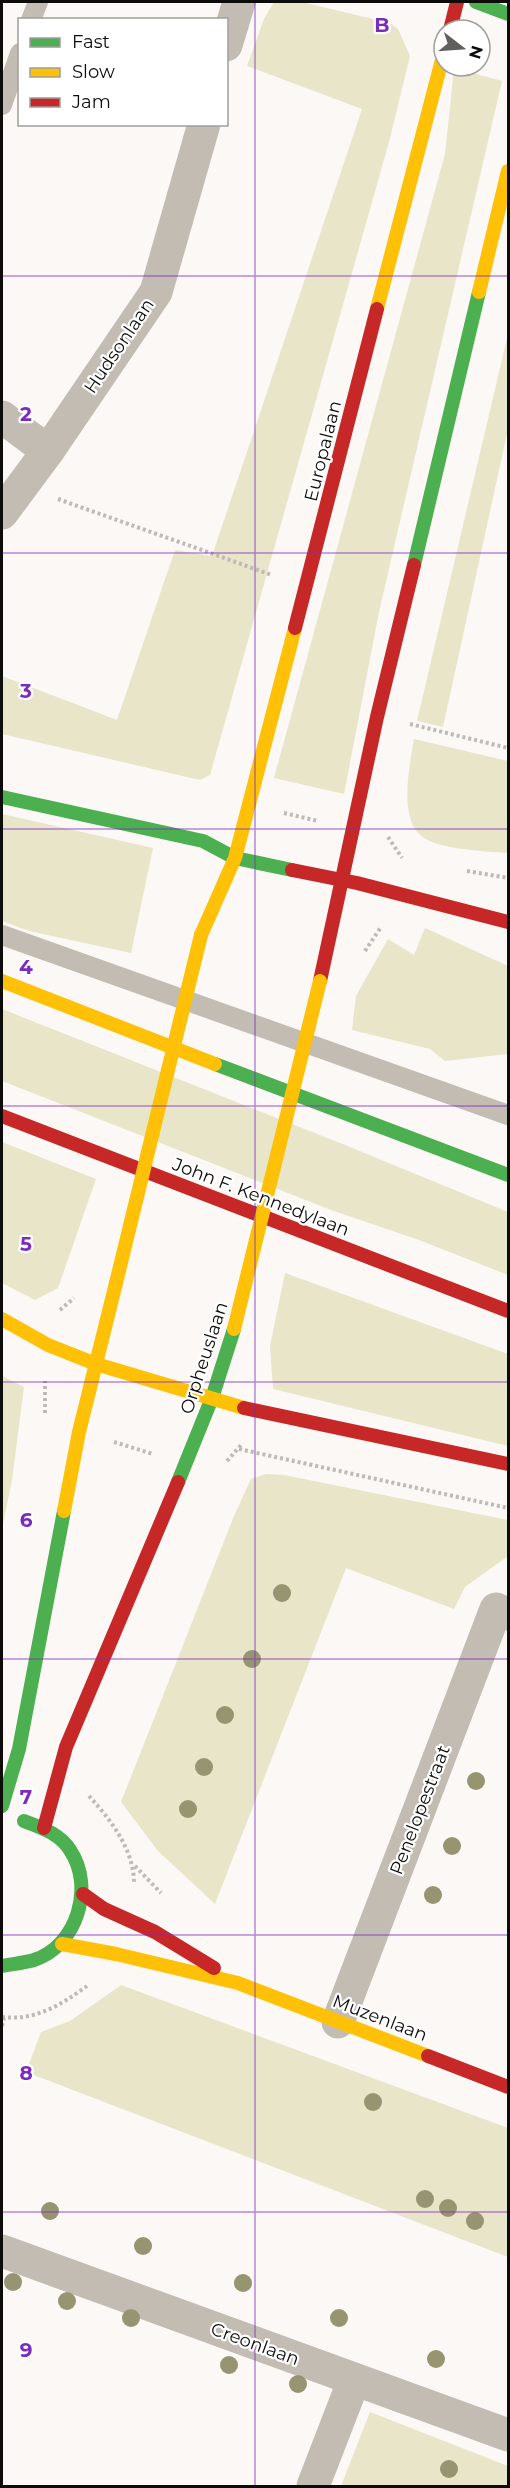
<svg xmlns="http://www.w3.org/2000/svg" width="510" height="2488" font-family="Montserrat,sans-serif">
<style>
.green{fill:#e8e5c9}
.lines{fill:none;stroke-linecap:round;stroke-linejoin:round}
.path{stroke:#bebab5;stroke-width:4;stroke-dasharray:3 3;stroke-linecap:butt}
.lane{stroke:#c2bcb3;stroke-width:20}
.street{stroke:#c2bcb3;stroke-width:33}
.fast{stroke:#4caf50;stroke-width:14}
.slow{stroke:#ffc107;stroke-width:14}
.jam{stroke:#c62828;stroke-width:14}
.slow-bridge{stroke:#ffc107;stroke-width:14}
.tree{fill:#979471}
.grid{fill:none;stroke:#7b2cbf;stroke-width:1.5;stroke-opacity:0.55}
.labels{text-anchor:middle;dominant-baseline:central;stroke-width:4.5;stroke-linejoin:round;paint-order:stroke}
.street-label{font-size:18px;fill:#0d0c0b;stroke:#fff}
.grid-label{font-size:20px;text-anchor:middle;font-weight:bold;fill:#7b2cbf;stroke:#fff;stroke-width:4.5;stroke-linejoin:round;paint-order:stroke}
</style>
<rect width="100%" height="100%" fill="#fbf8f6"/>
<g class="green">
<polygon points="274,2 302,2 390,23 398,29 410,56 389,142 210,775 200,780 2,734 2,676 117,720 175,550 212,556 362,109 247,66 264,19"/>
<polygon points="454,68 502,81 379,612 344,794 274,778 445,154"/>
<polygon points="508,334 508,429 443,727 417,721"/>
<path d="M414,739L508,761V853C486,851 434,850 419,834C399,814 410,764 414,739Z"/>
<polygon points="2,814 153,848 131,953 29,931 2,921"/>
<polygon points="425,928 508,966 508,1054 445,1061 430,1049 352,1030 356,996 388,939 414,955"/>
<polygon points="2,1009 345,1145 508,1212 508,1275 419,1240 331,1210 2,1081"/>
<polygon points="2,1142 96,1179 58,1288 35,1300 2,1283"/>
<polygon points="285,1273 508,1354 508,1446 273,1389 270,1346"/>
<polygon points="2,1376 24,1387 12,1480 2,1529"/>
<polygon points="266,1474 284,1475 508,1520 508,1556 465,1587 454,1609 346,1568 215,1904 158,1851 121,1802 234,1516 251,1479"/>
<polygon points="121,1985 508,2128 508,2257 26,2072 41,2032 70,2021"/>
<polygon points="370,2412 508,2466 508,2486 341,2486"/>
</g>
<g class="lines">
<g class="path">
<polyline points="58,499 272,575"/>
<polyline points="410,724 508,748"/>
<polyline points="284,813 318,821"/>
<polyline points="388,837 402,858"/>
<polyline points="467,871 508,878"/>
<polyline points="365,951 381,927"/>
<polyline points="60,1310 74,1298"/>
<polyline points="45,1413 45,1381"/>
<polyline points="114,1442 153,1454"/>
<polyline points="239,1449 508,1508"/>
<polyline points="227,1461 242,1444"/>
<path d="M89,1796C111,1820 134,1850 134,1883"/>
<polyline points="135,1866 161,1893"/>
<path d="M2,2017C35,2021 61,2005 87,1986"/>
<polyline points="2,2026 4,2018"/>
</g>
<g class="lane">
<polyline points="31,20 38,2"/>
<polyline points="2,105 20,53"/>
<polyline points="2,935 508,1115"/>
</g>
<g class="street">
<polyline points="226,45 239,2"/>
<polyline points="2,417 48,451"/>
<polyline points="2,513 48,451 156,292 204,124"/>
<polyline points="338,2022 496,1609 508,1614"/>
<polyline points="2,2251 508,2435"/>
<polyline points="313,2486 354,2380"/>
</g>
<g class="fast">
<polyline points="476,2 508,14"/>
<polyline points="414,565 479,292"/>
<polyline points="2,797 203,841 235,858 292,870"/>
<polyline points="215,1064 508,1175"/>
<polyline points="178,1482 212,1398 234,1329"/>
<polyline points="2,1806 19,1749 64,1511"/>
<path d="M2,1966C12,1964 24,1963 34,1960C77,1946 95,1887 70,1850C59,1833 41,1828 24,1821"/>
</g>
<g class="slow">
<polyline points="479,292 508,171"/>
<polyline points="377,309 444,52"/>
<polyline points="201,935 235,858 295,628"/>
<polyline points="2,981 215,1064"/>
<polyline points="2,1319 48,1345 96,1364 244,1408"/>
<polyline points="64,1511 79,1432 116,1283"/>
<polyline points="62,1944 116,1954 238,1983 428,2056"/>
</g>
<g class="jam">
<polyline points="450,30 457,2"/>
<polyline points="295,628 377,309"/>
<polyline points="292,870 357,883 508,922"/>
<polyline points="320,981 377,717 414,565"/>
<polyline points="2,1116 508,1311"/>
<polyline points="244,1408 508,1464"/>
<polyline points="44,1828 66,1747 178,1482"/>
<polyline points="83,1894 104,1909 155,1932 214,1968"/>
<polyline points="428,2056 508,2087"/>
</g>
<g class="slow-bridge">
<polyline points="116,1283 201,935"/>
<polyline points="234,1329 320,981"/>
</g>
</g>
<g class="tree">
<circle cx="282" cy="1593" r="9"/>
<circle cx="252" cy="1659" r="9"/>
<circle cx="225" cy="1715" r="9"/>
<circle cx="204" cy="1767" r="9"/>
<circle cx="476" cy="1781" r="9"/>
<circle cx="188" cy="1809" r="9"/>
<circle cx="452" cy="1846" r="9"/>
<circle cx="433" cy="1895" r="9"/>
<circle cx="373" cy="2102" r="9"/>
<circle cx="425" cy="2199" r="9"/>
<circle cx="448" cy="2208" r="9"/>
<circle cx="50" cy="2211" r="9"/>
<circle cx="475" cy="2221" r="9"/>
<circle cx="143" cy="2246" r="9"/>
<circle cx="13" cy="2282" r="9"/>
<circle cx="243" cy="2283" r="9"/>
<circle cx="67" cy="2301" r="9"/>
<circle cx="131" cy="2318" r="9"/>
<circle cx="339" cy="2318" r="9"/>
<circle cx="436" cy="2359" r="9"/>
<circle cx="229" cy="2365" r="9"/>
<circle cx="298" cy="2384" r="9"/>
<circle cx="449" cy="2469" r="9"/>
</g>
<path class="grid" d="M255,2V2486M2,276H508M2,553H508M2,829H508M2,1106H508M2,1382H508M2,1659H508M2,1935H508M2,2212H508"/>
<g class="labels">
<g class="street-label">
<text transform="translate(119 346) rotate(-56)">Hudsonlaan</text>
<text transform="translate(323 451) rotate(-76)">Europalaan</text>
<text transform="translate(261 1197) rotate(21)">John F. Kennedylaan</text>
<text transform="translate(204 1358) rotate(-72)">Orpheuslaan</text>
<text transform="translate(420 1810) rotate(-69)">Penelopestraat</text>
<text transform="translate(380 2018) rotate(21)">Muzenlaan</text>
<text transform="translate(255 2344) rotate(20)">Creonlaan</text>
</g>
</g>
<g class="grid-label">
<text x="382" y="32">B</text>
<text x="26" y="421">2</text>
<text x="26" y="698">3</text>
<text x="26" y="974">4</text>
<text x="26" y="1251">5</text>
<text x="26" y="1527">6</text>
<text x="26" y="1804">7</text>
<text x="26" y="2080">8</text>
<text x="26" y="2357">9</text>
</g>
<rect width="510" height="2488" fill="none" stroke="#0d0c0b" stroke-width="6"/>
<rect x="18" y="18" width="210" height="108" fill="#ffffff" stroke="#9e9e9d" stroke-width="1.5"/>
<rect x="30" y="38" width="30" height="9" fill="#4caf50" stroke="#9e9e9d" stroke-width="1.5"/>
<text x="72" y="48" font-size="18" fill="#0d0c0b">Fast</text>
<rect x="30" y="68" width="30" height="9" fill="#ffc107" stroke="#9e9e9d" stroke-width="1.5"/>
<text x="72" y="78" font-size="18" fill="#0d0c0b">Slow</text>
<rect x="30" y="98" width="30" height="9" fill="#c62828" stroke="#9e9e9d" stroke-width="1.5"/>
<text x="72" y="108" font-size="18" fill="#0d0c0b">Jam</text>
<g transform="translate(462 48) rotate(107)"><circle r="28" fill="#ffffff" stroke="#9e9e9d" stroke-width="1.5"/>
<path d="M0-4.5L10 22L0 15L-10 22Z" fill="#605f5d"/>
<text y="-9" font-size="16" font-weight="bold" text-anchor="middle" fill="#0d0c0b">N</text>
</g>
</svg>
